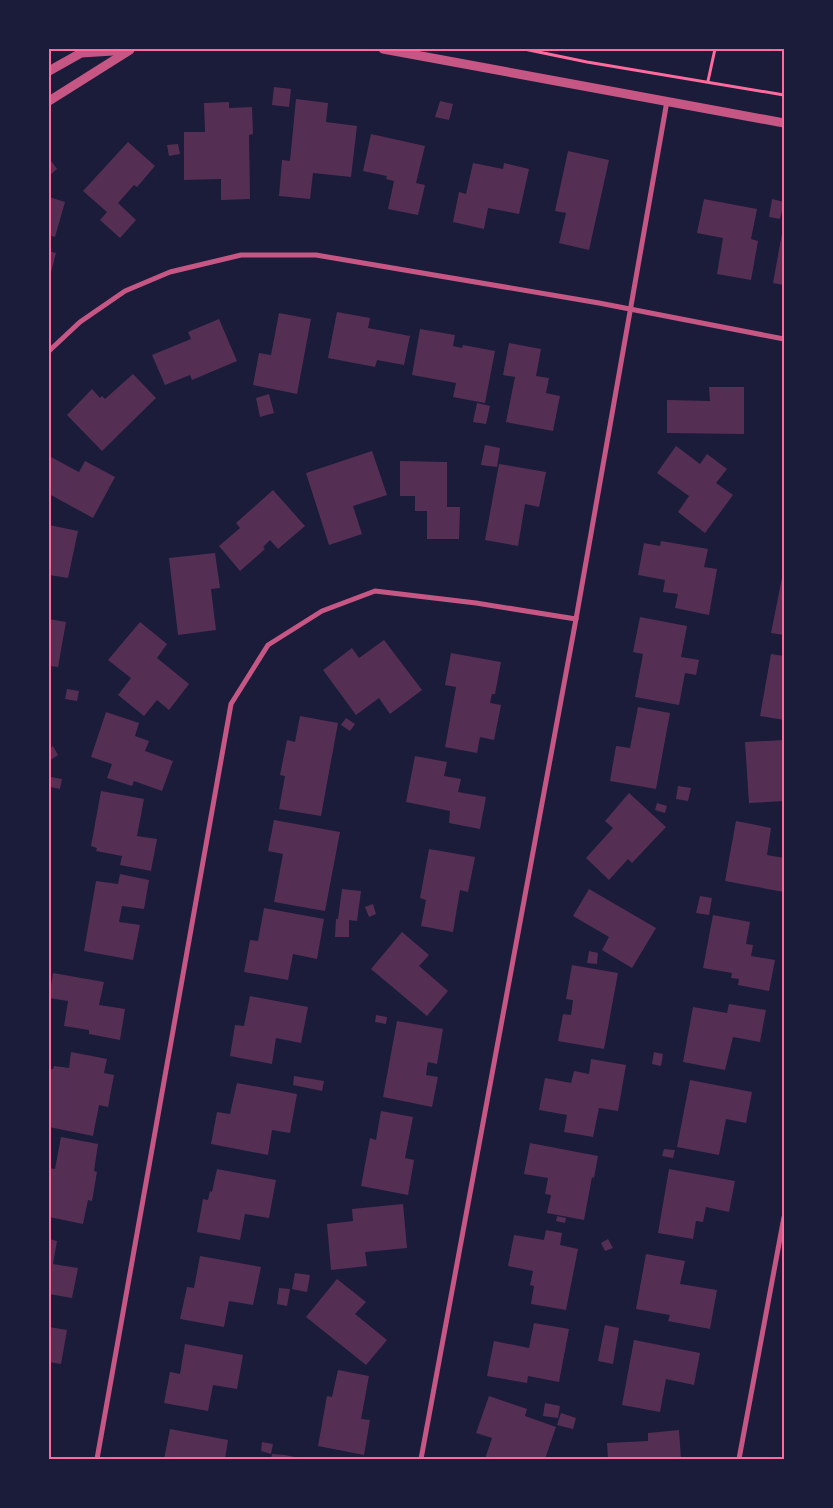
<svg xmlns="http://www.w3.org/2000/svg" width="833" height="1508" font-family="'Roboto Serif',serif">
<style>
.building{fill:#542f53}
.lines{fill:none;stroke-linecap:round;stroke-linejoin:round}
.path{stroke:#ff6b9d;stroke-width:3}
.minor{stroke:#c65784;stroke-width:5}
.tertiary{stroke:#c65784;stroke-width:9}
.neatline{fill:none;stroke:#ff6b9d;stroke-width:2}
</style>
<rect width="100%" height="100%" fill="#1b1b3a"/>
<g class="building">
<polygon points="274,87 291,89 289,107 272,105"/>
<polygon points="296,99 328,103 326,122 357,126 351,177 313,173 310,199 279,196 282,160 290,161"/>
<polygon points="440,101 453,104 449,120 435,117"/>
<polygon points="229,102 229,108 252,107 253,134 249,135 250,199 221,200 221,179 184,180 184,132 205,132 204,103"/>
<polygon points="371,134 425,146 416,183 425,185 418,215 388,209 394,181 386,179 387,176 363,171"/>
<polygon points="128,142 155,166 137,187 134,185 118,203 136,220 120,238 100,220 107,212 83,191"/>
<polygon points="178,144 180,154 169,156 167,145"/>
<polygon points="568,151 609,160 589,250 559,243 566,213 555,211"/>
<polygon points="49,158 57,169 49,176"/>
<polygon points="473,163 503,169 504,163 529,169 519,214 488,208 484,229 453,222 459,192 466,194"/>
<polygon points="49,197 65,202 55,237 49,235"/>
<polygon points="704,199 757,209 751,239 758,241 751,280 717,274 723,238 697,233"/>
<polygon points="772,199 784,202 780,219 769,217"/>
<polygon points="783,228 784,229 784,285 773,283"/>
<polygon points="49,251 56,253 49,280"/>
<polygon points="337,312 370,318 368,328 410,336 404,365 377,360 375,367 328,358"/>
<polygon points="279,313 311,319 297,394 253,385 259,353 271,355"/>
<polygon points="219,319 237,361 192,380 190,375 165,385 152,355 191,339 188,332"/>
<polygon points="420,329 455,335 453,346 462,348 463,345 495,351 485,403 453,397 456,383 412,375"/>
<polygon points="509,343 541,349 536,376 549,378 546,393 560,396 553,431 506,422 515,377 503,375"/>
<polygon points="133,374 156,398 102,451 67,415 92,389 100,398 102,396 105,399"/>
<polygon points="709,387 744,387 744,434 667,433 667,400 710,401"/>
<polygon points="269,394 274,413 260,417 256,398"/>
<polygon points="477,403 490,406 486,424 473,422"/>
<polygon points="485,445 500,448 497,467 481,465"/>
<polygon points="676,446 700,464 707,454 727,469 716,483 733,495 705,533 678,512 689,496 657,473"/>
<polygon points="372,451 387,495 353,506 362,534 329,545 306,473"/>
<polygon points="49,456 79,472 85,461 115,477 93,518 49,494"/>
<polygon points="400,461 447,462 447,507 460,507 459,539 427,539 427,511 415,511 415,496 400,496"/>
<polygon points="499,464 546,472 539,507 525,504 518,546 485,540"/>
<polygon points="273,490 305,526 278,549 270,540 263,547 265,549 240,571 219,546 240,528 236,523"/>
<polygon points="49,525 78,531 68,578 49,575"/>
<polygon points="661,541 708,549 704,567 717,569 709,615 675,608 678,594 663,592 665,580 638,575 644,543 660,546"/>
<polygon points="215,553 220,588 211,589 216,630 178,635 169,558"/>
<polygon points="783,573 784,573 784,635 771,633"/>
<polygon points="640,617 687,626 681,657 699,660 696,675 685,673 679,705 635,697 643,654 633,652"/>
<polygon points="49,619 66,622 58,667 49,666"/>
<polygon points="140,622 167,644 157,658 189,684 169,710 157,700 144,716 118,695 131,678 108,660"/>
<polygon points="384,640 422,690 390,714 379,698 356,715 323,670 352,648 359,658"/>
<polygon points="451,653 501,662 495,694 492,694 490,703 501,705 494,740 480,737 477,753 445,747 456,687 445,685"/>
<polygon points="771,654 784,656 784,720 760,716"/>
<polygon points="67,689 79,691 77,701 65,699"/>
<polygon points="638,707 670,713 656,789 610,781 616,746 630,748"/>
<polygon points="106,712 139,723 135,736 149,741 145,751 173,761 162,791 134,781 132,786 107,778 112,764 91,757"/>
<polygon points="300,716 338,723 321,816 279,809 285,776 280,775 287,740 295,742"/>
<polygon points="346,718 355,724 350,731 341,725"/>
<polygon points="784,740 784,774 783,774 784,801 749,803 745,742"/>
<polygon points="53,746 58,755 49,761 49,749"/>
<polygon points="415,756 447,762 444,776 461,779 458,792 486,797 480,829 449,823 450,811 406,802"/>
<polygon points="51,777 62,779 60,789 50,787"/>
<polygon points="678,786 691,788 688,801 676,799"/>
<polygon points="101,791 144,799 137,836 157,839 151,871 120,865 122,856 96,851 97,848 91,846"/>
<polygon points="629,793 666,827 632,863 628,859 609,880 586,858 613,828 605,821"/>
<polygon points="657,803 667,806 665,813 655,810"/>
<polygon points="274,820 340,832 325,911 274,902 283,854 268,851"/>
<polygon points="736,821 771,828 767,855 784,858 784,892 725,881"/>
<polygon points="429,849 475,857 468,892 460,890 453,932 421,926 426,900 420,898"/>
<polygon points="120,874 149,880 144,909 122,906 119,922 140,925 133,960 84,951 96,881 118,884"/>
<polygon points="342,889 361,891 357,921 349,920 349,937 335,937 336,919 338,919"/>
<polygon points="589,889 656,928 632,968 602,950 609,937 573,916"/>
<polygon points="700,896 712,898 709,915 696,913"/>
<polygon points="373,904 376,914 369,917 365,907"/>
<polygon points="264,908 324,919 317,959 293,954 288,980 244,972 250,940 258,941"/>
<polygon points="713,915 750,922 746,944 753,945 751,956 775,960 769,991 738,985 739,979 731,978 732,973 703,968"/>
<polygon points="402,932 429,955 419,966 448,991 427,1016 371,969"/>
<polygon points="589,951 598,953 597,964 587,963"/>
<polygon points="572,965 618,973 604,1049 558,1041 563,1014 571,1015 573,1000 566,999"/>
<polygon points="53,973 104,982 99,1005 125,1009 120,1040 89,1034 89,1030 64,1026 68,1001 49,998"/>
<polygon points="250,996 308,1007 301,1043 276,1038 272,1064 230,1056 235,1025 244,1026"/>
<polygon points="729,1004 766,1010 760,1042 733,1037 725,1070 683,1062 693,1007 727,1013"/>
<polygon points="376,1015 387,1017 386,1024 375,1022"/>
<polygon points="397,1021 443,1029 437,1064 428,1062 426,1075 438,1077 432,1107 383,1097"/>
<polygon points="71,1052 107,1059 104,1073 114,1075 108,1107 99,1105 93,1136 49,1127 49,1069 53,1069 54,1066 69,1068"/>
<polygon points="654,1052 663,1054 661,1066 652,1064"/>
<polygon points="591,1059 626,1065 618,1111 599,1108 593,1137 564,1132 567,1115 539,1110 545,1078 571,1083 574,1071 589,1074"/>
<polygon points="294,1076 324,1081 322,1091 293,1085"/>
<polygon points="690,1080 752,1092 746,1123 726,1119 719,1155 677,1147"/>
<polygon points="237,1083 297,1094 290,1133 272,1130 268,1155 211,1144 217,1112 230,1114"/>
<polygon points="381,1111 413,1117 405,1158 414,1160 408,1195 361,1186 370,1138 376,1140"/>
<polygon points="61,1137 98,1144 94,1171 97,1172 92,1201 88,1200 83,1224 49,1217 49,1168 55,1169"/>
<polygon points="530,1143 598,1156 594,1178 592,1177 584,1220 547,1213 551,1195 545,1194 548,1178 524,1174"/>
<polygon points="664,1149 675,1150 673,1158 662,1156"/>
<polygon points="217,1169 276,1180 269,1218 245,1214 240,1240 197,1232 203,1199 208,1200 210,1191 212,1192"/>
<polygon points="669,1169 735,1181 729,1212 706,1207 703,1222 696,1221 693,1239 658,1233"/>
<polygon points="403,1204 407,1248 365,1252 367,1266 331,1270 327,1224 353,1221 352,1209"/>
<polygon points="557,1216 566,1218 565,1223 556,1221"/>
<polygon points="546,1230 562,1233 560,1245 578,1249 566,1310 531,1304 534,1286 530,1285 533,1271 508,1266 514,1235 544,1240"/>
<polygon points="49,1239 57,1241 53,1264 78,1268 72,1298 49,1294"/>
<polygon points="608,1239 613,1248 605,1251 601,1243"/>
<polygon points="646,1254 685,1261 680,1284 717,1290 710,1329 668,1321 670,1315 636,1309"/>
<polygon points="200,1256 261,1267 253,1305 229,1301 224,1327 180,1319 187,1287 194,1288"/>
<polygon points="295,1273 310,1275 307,1292 292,1289"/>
<polygon points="337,1279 366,1302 355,1314 387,1340 366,1365 306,1317"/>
<polygon points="279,1288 290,1289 287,1306 277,1304"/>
<polygon points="534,1323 569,1329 559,1382 528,1376 527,1383 487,1376 494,1341 529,1348"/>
<polygon points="605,1325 619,1328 613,1364 598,1361"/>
<polygon points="49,1327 67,1330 61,1364 49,1362"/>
<polygon points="634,1340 700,1353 694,1385 666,1379 660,1412 622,1405"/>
<polygon points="185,1344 243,1355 237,1389 213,1385 208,1411 164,1403 170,1372 180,1374"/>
<polygon points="338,1370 369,1376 361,1419 370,1420 364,1455 318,1446 327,1396 332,1397"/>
<polygon points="489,1396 527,1409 525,1416 556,1427 545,1459 485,1459 492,1438 476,1433"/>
<polygon points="545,1403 560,1406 558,1418 543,1416"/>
<polygon points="561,1413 576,1418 573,1429 557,1425"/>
<polygon points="170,1429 228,1440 225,1459 164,1459"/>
<polygon points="679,1430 681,1459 608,1459 607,1443 648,1441 648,1433"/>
<polygon points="262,1442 273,1444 271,1454 261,1451"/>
<polygon points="272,1454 285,1455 304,1459 271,1459"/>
</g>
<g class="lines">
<g class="path">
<polyline points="524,49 587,62 784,95"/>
<polyline points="708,81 715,49"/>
</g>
<g class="minor">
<polyline points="49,351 80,322 125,291 170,272 241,255 316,255 599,303 784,339"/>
<polyline points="97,1459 231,704 268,645 322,611 375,591 476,603 576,619"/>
<polyline points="421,1459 576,619 667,101"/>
<polyline points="739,1459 784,1217"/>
</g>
<g class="tertiary">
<polyline points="383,49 784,123"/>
<polyline points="49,71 81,53 129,50"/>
<polyline points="49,101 130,50"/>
</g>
</g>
<rect width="833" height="1508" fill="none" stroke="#1b1b3a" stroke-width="100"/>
<rect x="50" y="50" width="733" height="1408" class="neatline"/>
</svg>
